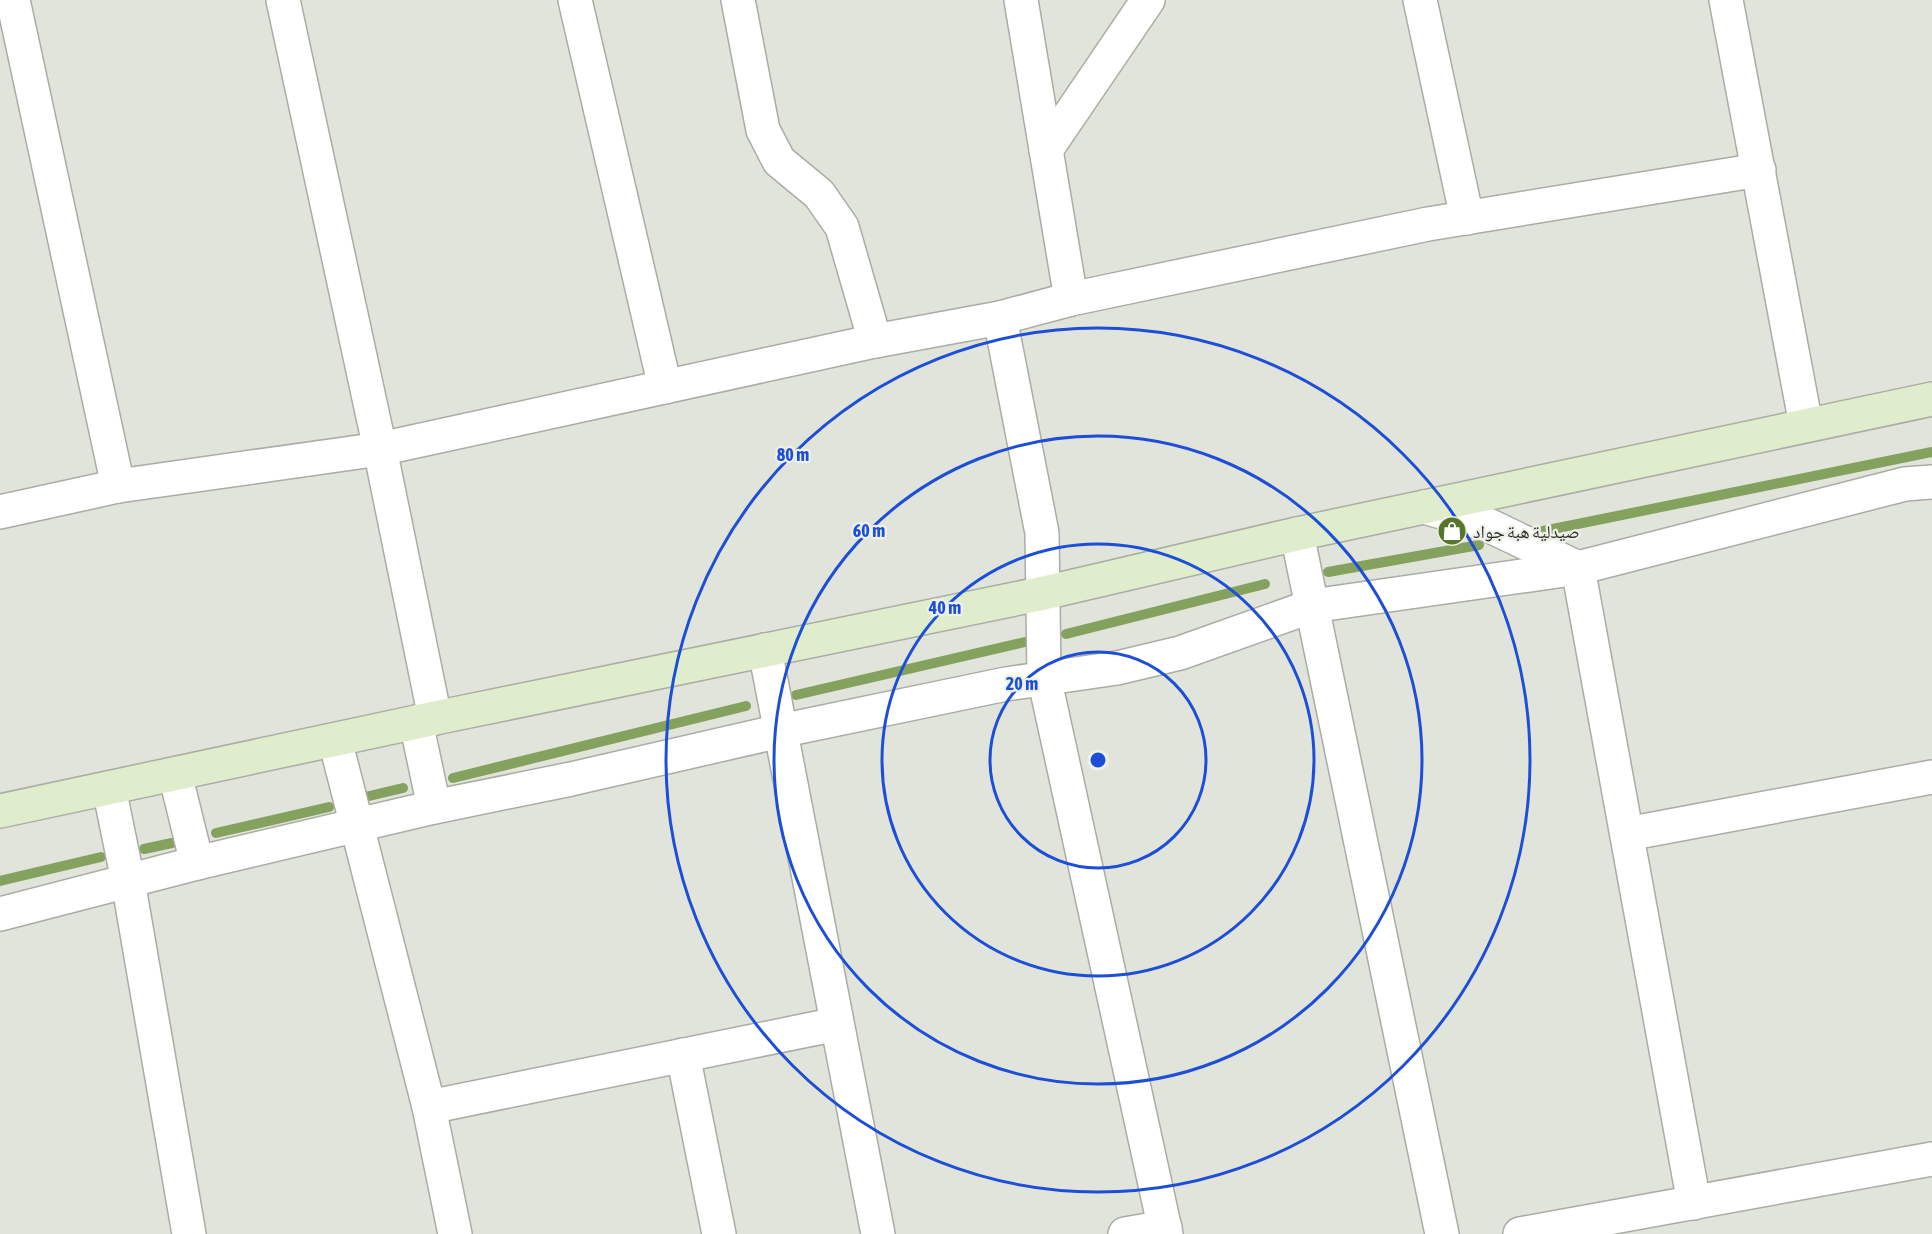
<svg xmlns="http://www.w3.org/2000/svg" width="1932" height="1234" font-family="'Asap Condensed','Noto Naskh Arabic',sans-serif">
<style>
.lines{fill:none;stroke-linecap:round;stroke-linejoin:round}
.stream{stroke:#84a15e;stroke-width:10}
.street-casing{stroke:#a9ada4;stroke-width:36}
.secondary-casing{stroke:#a9ada4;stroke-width:36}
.street{stroke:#fff;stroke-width:33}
.secondary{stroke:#e0edcc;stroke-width:33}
.ring{fill:none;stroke:#1d4ed8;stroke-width:3}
.labels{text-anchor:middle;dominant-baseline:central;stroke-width:4.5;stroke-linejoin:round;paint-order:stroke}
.poi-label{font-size:18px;fill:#292b27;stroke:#edf1e8;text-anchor:start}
.centre{fill:#1d4ed8;stroke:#edf1e8;stroke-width:3}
.ring-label{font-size:18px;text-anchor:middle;font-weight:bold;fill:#1d4ed8;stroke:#edf1e8;stroke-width:4.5;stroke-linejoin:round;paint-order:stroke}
</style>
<rect width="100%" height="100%" fill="#e0e4db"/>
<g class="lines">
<g class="stream">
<polyline points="1543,531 1932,452"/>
<polyline points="1328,572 1479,545"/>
<polyline points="1066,634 1265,584"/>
<polyline points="796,695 1025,642"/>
<polyline points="453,778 746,706"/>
<polyline points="365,797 403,788"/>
<polyline points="216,833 329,807"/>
<polyline points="144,849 172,843"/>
<polyline points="0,881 101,857"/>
</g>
<g class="street-casing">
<g id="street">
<polyline points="13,0 118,486"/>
<polyline points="283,0 380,449 435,718"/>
<polyline points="575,0 665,387"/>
<polyline points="738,0 763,130 779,161 819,194 842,227 875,341"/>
<polyline points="1021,0 1071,299"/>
<polyline points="1420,0 1467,218"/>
<polyline points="1726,0 1806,425"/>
<polyline points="1046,150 1148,0"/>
<polyline points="1000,318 1042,533 1044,677 1166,1234"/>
<polyline points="1424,507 1488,525 1578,568 1694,1203"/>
<polyline points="0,512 118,486 380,449 875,341 1000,318 1071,299 1428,224 1759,170"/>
<polyline points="1297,534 1442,1234"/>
<polyline points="765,650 878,1234"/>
<polyline points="416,722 434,807"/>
<polyline points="335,740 429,1107 455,1234"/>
<polyline points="175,774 197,863"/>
<polyline points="109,788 128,881 189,1234"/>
<polyline points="1627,834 1932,777"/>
<polyline points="0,914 197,863 434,807 571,779 780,731 1006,684 1117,668 1180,653 1312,606 1578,568 1905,484 1932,482"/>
<polyline points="683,1055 719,1234"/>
<polyline points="429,1107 837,1024"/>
<polyline points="1125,1234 1165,1227"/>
<polyline points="1520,1234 1932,1159"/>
</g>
</g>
<g class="secondary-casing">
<polyline id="secondary" points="0,811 435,718 1044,593 1297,534 1932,399"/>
</g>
<use href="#street" class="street"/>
<use href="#secondary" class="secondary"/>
</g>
<g class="ring">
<circle cx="1098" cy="760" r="108"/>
<circle cx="1098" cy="760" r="216"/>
<circle cx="1098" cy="760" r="324"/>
<circle cx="1098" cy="760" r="432"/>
</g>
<defs>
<g id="shop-disc" transform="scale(1.5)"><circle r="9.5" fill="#58762b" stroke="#edf1e8"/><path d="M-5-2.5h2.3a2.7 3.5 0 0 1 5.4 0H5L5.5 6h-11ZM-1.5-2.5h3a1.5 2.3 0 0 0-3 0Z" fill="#fff"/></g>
</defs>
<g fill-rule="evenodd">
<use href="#shop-disc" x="1452" y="531"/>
</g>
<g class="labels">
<g class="poi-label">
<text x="1473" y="531">صيدلية هبة جواد</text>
</g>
</g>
<circle cx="1098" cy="760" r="9" class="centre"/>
<g class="ring-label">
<text x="793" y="461">80 m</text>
<text x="869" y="537">60 m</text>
<text x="945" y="614">40 m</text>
<text x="1022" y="690">20 m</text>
</g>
</svg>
